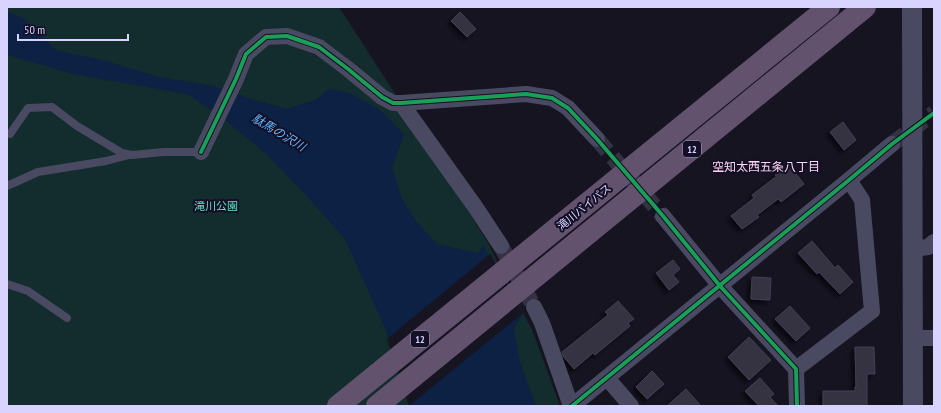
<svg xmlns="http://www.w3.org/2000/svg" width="941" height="413" font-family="'PT Sans Narrow','Noto Sans JP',sans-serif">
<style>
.green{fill:#132c2d}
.water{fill:#0d2144}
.pier{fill:#161421}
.building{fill:#343243;stroke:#433f54;filter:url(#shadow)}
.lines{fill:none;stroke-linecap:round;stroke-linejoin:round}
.minor-tunnel{stroke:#333142;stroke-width:16;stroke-dasharray:16 8;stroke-linecap:butt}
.service{stroke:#4a4962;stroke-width:8}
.minor{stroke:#4a4962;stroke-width:16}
.tertiary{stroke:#4a4962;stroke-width:20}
.trunk{stroke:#62526e;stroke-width:22}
.cycleway-casing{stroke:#130f26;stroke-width:6}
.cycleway{stroke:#1a9f57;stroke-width:4}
.labels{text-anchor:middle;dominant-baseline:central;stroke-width:4;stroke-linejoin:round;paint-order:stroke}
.shield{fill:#130f26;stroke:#9e99be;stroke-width:1}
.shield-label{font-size:10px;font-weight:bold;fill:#d9d4ff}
.park-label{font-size:11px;fill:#5fe0c0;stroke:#130f26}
.street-label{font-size:11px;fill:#d9d4ff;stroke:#130f26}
.water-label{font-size:12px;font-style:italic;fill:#62b6ff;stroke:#130f26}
.neighbourhood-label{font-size:12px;fill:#ffd6f0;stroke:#130f26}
</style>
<defs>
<filter id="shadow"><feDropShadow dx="-3.5" dy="3.5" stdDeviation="2" flood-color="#0009"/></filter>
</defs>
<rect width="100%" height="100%" fill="#161421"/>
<polygon class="green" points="7,7 339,7 396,95 488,243 533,332 560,406 7,406"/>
<polygon class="water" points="7,12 22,17 56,50 106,61 159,77 213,86 248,98 286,109 315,100 329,89 350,93 380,110 404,134 392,168 402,199 416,221 437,244 478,253 483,246 522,315 514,328 520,362 536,406 412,406 385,328 345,239 304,193 265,153 223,118 187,94 78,75 7,55"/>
<polygon class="pier" points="490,254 523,313 409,406 387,339"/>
<g class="building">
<polygon points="460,12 476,29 467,37 451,21"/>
<polygon points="843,122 856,140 844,150 830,132"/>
<polygon points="788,164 804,184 781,202 778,199 757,215 759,217 742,229 731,216 754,198 752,195 777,176 775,175"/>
<polygon points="812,241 835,268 838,265 853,282 840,294 819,272 817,274 798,253"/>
<polygon points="673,260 680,269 673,275 679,282 669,290 656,273"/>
<polygon points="752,277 771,278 770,300 751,299"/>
<polygon points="618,301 634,319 628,323 630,326 595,355 593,353 574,369 563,356 562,352 608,315 605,312"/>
<polygon points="790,306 810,328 796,341 775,319"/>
<polygon points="749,337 771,360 749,380 728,357"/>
<polygon points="855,347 874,347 875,374 867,374 867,406 823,406 823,391 855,391 855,387 856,387"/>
<polygon points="652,371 664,384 647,399 636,387"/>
<polygon points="760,378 774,394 770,397 778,406 759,406 745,391"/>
<polygon points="686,389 701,406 667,406"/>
</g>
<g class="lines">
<g class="minor-tunnel">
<polyline points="597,139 663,216"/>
<polyline points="892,144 934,113"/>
<polyline points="501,246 534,307"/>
</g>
<g class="service">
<polyline points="10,134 28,108 52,107 77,126 122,153 132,155 164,152 201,152"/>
<polyline points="7,186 38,172 106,161 129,155"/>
<polyline points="7,284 28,291 67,318"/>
</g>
<g class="minor">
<polyline points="401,103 476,208 501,246"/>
<polyline points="201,152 236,79 246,54 266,37 287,36 319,47 348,69 382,97 393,103 401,103 526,94 552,98 568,108 597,139"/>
<polyline points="663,216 720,286 796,369 797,406"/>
<polyline points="913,249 928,247 934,242"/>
<polyline points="534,307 542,323 571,406"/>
<polyline points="913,338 934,338"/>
<polyline points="796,369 872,311 862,200 849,180"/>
<polyline points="607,378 631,406"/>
<polyline points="572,406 849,180 892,144"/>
</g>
<polyline class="tertiary" points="912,7 913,406"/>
<g class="trunk">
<polyline points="338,406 829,7"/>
<polyline points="377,406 865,7"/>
</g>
<g class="cycleway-casing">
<g id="cycleway">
<polyline points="201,152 236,79 246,54 266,37 287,36 319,47 348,69 382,97 393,103 401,103 526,94 552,98 568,108 597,139 663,216 720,286 796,369 797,406"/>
<polyline points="572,406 849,180 892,144 934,113"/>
</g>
</g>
<use href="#cycleway" class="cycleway"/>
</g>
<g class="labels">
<g class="shield">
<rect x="683" y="141" width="18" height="16" rx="3"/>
<rect x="411" y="331" width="18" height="16" rx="3"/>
</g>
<g class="shield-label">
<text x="692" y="149">12</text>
<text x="420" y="339">12</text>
</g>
<g class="park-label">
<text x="216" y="206">滝川公園</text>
</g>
<g class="street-label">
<text transform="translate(584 207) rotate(-39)">滝川バイパス</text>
</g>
<g class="water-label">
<text transform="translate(279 132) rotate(31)">駄馬の沢川</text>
</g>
<g class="neighbourhood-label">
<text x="766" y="166">空知太西五条八丁目</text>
</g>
</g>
<rect width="941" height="413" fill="none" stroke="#d9d4ff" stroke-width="16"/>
<path d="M18 34v6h110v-6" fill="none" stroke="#d9d4ff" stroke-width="2"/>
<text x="24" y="34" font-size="12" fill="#d9d4ff" stroke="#130f26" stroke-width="3" paint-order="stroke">50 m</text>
</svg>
